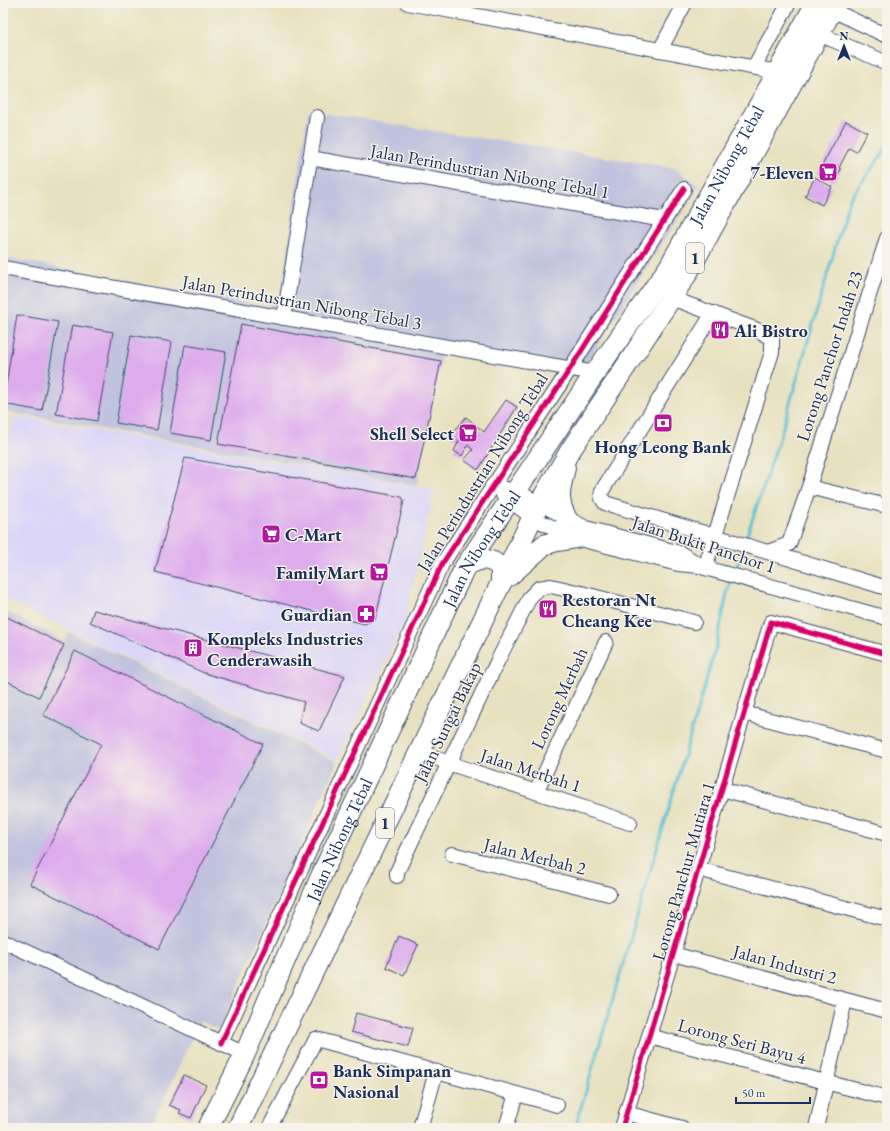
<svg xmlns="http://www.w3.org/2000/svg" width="890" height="1131" font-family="'EB Garamond',serif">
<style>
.built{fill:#dbd6f7}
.industrial{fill:#c1c2dd}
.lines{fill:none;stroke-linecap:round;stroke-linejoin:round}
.stream{stroke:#56bfd3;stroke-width:3}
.building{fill:#ddaced}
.minor-casing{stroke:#3a4a6d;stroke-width:16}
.highway-casing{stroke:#3a4a6d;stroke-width:22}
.minor{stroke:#fff;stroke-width:14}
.highway{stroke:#fff;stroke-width:20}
.cycleway-casing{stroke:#f7f3e8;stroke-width:8}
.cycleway{stroke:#d6006c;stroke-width:5}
.labels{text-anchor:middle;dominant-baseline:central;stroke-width:3;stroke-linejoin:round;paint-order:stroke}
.shield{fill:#f7f3e8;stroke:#5d6a87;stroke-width:1}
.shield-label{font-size:17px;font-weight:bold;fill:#1b2f5e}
.street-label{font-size:18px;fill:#1b2f5e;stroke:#f7f3e8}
.poi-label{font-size:18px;font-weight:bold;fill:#1b2f5e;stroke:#f7f3e8;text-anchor:start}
</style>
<rect width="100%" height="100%" fill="#f7f3e8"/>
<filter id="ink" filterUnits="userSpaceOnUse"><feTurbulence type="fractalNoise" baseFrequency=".025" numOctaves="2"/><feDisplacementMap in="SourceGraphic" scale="8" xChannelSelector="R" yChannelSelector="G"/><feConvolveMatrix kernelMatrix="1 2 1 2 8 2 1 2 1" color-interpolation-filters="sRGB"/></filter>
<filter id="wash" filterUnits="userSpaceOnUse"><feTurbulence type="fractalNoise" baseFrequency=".012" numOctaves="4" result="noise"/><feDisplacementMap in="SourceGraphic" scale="16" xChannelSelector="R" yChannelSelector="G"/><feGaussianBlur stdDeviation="0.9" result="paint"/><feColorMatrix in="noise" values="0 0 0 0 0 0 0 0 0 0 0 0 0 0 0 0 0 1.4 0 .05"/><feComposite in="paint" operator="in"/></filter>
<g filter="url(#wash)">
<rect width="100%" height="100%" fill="#e8e1bf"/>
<polygon class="built" points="14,416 435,489 405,621 337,760 3,598 3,454"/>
<g class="industrial">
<polygon points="308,111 674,168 699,186 577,377 442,351 417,485 3,411 3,257 266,307 281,296"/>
<polygon points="3,610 64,641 69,632 337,762 219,1030 200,1021 150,1128 3,1128"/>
</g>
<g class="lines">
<g class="stream">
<polyline points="745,541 781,434 849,200 887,147"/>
<polyline points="735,572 743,549"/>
<polyline points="575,1128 716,647 727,594 732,579"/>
</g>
</g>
<g id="blocks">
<g class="building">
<polygon points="846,121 867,132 856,152 849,148 839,168 841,169 834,182 818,173"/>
<polygon points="815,177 832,187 822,205 805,196"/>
<polygon points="17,315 58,322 42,411 3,404"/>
<polygon points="241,324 441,361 416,479 218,444"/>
<polygon points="72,325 113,332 97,421 56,414"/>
<polygon points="131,335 172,342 157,430 116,423"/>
<polygon points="185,345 226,352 211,440 170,433"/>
<polygon points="506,400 517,407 478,470 464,460 473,450 468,445 462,456 454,451 459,441 450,436 466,417 484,432"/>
<polygon points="185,458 402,497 404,501 375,619 365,624 155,572"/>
<polygon points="94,610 345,676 319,731 299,723 304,702 204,673 90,622"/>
<polygon points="3,615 64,645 39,697 3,679"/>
<polygon points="75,651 263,744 159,949 30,884 101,744 43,715"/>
<polygon points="399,936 418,945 404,975 386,967"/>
<polygon points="356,1013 413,1028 408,1047 351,1032"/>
<polygon points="184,1075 206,1085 191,1118 179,1113 181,1110 169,1105"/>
</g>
</g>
</g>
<g filter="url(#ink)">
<use href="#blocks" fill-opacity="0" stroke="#3a4a6d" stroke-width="1"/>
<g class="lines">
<g class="minor-casing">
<g id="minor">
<polyline points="408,3 778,72"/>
<polyline points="832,10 887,36"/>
<polyline points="819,34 887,63"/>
<polyline points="660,50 685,3"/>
<polyline points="754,67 789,3"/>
<polyline points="310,158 664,220"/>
<polyline points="3,268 595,373"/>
<polyline points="671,298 760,331 772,339 772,352 705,568"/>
<path d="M713,313L603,489C600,495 601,498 605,503L887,588"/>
<polyline points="284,318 317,117"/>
<polyline points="492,486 516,491 586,528 680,553 705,568 887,618"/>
<polyline points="809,487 887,506"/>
<polyline points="503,495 533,518 576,538 678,564 699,566"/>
<polyline points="768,552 789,544 809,487 887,238"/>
<polyline points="744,713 887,751"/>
<polyline points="420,751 448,763 630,823"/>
<polyline points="722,789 887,834"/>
<polyline points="536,792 606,642"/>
<polyline points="452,854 609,894"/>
<polyline points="698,869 887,919"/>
<polyline points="397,876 397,872 498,660 530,597 539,588 551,586 581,593 694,622"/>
<polyline points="3,941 245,1054"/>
<polyline points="673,954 887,1011"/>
<polyline points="649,1036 887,1098"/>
<polyline points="221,1043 442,564 570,369 684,189"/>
<polyline points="626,1113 682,1128"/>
<polyline points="269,1128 316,1039 557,1105"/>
<polyline points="420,1128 436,1072"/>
<polyline points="506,1128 516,1094"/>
<polyline points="622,1128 771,622 887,654"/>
<polyline points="816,1128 845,1000"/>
</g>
</g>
<g class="highway-casing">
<g id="highway">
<path d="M565,468C560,489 556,500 567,519"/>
<path d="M465,567C478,558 489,556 501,568V583"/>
<polyline points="509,576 544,545 553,542 576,538"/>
<path id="s1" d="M208,1128L245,1054L322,874L465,567L595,373L669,267L816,3"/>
<polyline points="238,1128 539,504 570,451 687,274 836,3"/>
</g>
</g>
<use href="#minor" class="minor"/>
<use href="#highway" class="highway"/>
<g class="cycleway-casing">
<g id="cycleway">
<polyline points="221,1043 442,564 570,369 684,189"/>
<polyline points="622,1128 771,622 887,654"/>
</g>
</g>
<use href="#cycleway" class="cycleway"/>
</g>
</g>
<defs>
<g id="supermarket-square" transform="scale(1)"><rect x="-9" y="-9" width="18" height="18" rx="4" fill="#b5179e" stroke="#f7f3e8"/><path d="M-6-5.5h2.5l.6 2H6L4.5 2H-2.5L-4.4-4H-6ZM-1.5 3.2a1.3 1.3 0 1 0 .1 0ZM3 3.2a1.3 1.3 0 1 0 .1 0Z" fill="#fff"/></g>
<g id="restaurant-square" transform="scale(1)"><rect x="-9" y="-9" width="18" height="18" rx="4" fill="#b5179e" stroke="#f7f3e8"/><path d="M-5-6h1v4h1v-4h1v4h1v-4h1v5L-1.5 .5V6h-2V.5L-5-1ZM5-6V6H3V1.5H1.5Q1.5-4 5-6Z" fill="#fff"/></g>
<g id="bank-square" transform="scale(1)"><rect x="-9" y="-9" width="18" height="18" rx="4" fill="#b5179e" stroke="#f7f3e8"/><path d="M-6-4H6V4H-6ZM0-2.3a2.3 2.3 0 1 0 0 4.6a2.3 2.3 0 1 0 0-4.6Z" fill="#fff"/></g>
<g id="pharmacy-square" transform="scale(1)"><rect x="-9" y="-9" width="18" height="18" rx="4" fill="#b5179e" stroke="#f7f3e8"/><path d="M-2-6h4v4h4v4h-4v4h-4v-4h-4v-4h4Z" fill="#fff"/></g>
<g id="building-square" transform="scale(1)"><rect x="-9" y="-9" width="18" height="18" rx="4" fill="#b5179e" stroke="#f7f3e8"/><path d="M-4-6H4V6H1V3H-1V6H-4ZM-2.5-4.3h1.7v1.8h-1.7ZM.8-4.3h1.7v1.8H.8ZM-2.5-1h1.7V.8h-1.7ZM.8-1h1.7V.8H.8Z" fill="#fff"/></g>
</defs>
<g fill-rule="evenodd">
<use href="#supermarket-square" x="828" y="172"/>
<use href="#restaurant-square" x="720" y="330"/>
<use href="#bank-square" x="663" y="423"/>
<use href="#supermarket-square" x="468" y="433"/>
<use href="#supermarket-square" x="271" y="534"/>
<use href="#supermarket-square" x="379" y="572"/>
<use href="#restaurant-square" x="548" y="609"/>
<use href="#pharmacy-square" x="366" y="614"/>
<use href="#building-square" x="193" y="648"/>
<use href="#bank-square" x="319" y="1080"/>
</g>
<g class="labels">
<g class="shield">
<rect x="686" y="243" width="18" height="30" rx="3"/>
<rect x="376" y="808" width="18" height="30" rx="3"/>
</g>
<g class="shield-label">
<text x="695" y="258">1</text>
<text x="385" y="823">1</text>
</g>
<g class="street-label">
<text stroke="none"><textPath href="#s1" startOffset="1097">Jalan Nibong Tebal</textPath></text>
<text transform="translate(490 171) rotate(10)">Jalan Perindustrian Nibong Tebal 1</text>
<text transform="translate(302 302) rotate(10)">Jalan Perindustrian Nibong Tebal 3</text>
<text transform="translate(829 356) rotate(-72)">Lorong Panchor Indah 23</text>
<text transform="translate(482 472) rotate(-58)">Jalan Perindustrian Nibong Tebal</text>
<text transform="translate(704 544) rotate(18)">Jalan Bukit Panchor 1</text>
<text stroke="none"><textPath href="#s1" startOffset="641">Jalan Nibong Tebal</textPath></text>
<text transform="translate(559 698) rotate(-65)">Lorong Merbah</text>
<text transform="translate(447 722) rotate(-64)">Jalan Sungai Bakap</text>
<text transform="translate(531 770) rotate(18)">Jalan Merbah 1</text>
<text stroke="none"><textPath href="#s1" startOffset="317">Jalan Nibong Tebal</textPath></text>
<text transform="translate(535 856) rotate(14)">Jalan Merbah 2</text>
<text transform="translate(683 871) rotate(-74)">Lorong Panchur Mutiara 1</text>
<text transform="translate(785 964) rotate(15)">Jalan Industri 2</text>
<text transform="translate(742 1041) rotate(15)">Lorong Seri Bayu 4</text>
</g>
<g class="poi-label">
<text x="814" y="172" text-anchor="end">7-Eleven</text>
<text x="734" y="330">Ali Bistro</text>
<text x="454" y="433" text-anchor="end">Shell Select</text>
<text x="663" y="446" text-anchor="middle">Hong Leong Bank</text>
<text x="285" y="534">C-Mart</text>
<text x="365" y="572" text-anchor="end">FamilyMart</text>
<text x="562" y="599">Restoran Nt<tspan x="562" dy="21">Cheang Kee</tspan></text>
<text x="352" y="614" text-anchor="end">Guardian</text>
<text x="207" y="638">Kompleks Industries<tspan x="207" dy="21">Cenderawasih</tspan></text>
<text x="333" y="1070">Bank Simpanan<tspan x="333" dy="21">Nasional</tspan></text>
</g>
</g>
<rect width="890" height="1131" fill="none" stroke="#f7f3e8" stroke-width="16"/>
<g transform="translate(844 46)" stroke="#f7f3e8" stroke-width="3" paint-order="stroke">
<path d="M0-3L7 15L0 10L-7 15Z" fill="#1b2f5e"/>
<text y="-6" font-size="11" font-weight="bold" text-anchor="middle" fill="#1b2f5e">N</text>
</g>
<path d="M736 1097v6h74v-6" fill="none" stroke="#1b2f5e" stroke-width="2"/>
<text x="742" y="1097" font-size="12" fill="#1b2f5e" stroke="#f7f3e8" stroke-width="3" paint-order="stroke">50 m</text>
</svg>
